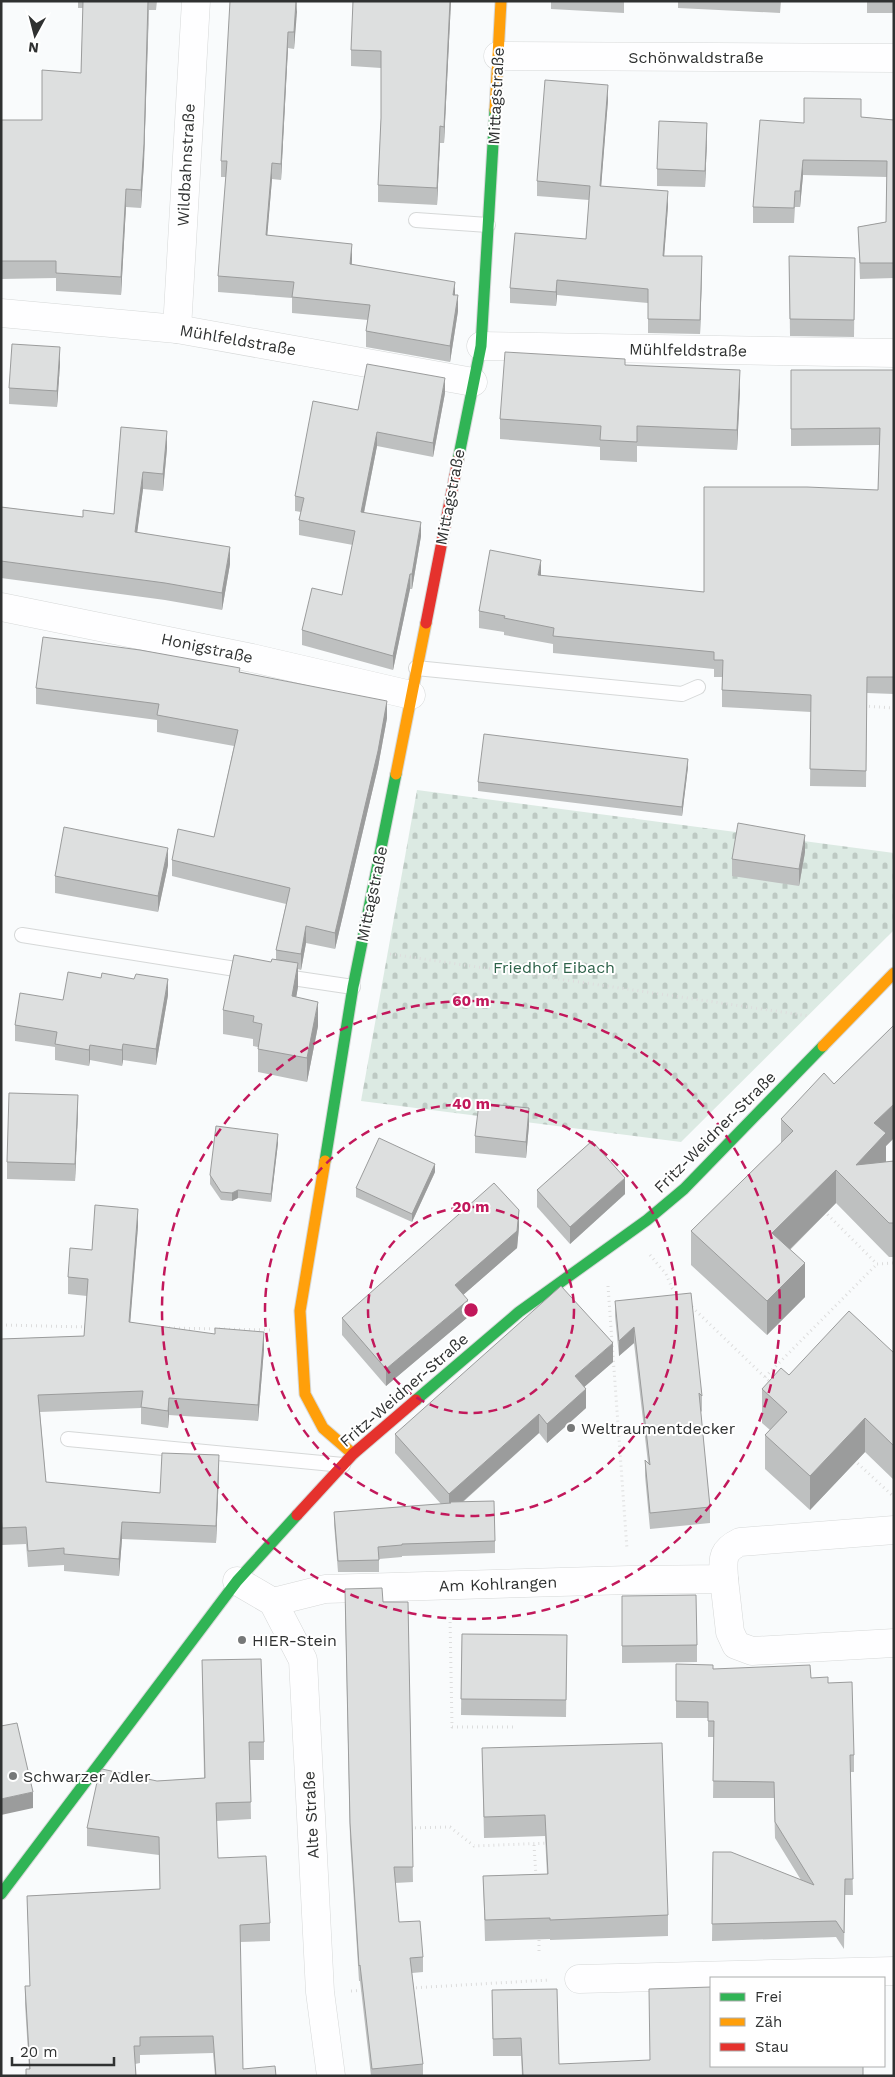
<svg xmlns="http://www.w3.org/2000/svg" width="895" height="2077" font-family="'Work Sans',sans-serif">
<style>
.cemetery{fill:url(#cemetery-stones)}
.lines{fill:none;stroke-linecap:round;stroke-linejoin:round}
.lane-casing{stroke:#d6d8d8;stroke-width:16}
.street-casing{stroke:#d6d8d8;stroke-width:29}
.fast-casing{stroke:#d6d8d8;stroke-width:13}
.slow-casing{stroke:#d6d8d8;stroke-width:13}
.jam-casing{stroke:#d6d8d8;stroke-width:13}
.path{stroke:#ddd;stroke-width:3;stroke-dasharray:1 4;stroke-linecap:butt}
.lane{stroke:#fefeff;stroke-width:14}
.street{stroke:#fefeff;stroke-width:28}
.fast{stroke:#30b455;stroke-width:11}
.slow{stroke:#ff9f0a;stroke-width:11}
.jam{stroke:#e5322d;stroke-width:11}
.wall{fill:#bec0c0}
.shaded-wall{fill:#9b9c9c}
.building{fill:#dddfdf;stroke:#9b9c9c}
.ring{fill:none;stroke:#c2185b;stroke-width:2.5;stroke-dasharray:9 6}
.poi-dot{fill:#767878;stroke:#fff;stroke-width:2}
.labels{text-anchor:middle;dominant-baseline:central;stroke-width:4;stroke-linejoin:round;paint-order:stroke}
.street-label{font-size:16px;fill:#2f3131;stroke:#fff}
.park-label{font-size:16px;fill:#2e634a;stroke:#fff}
.poi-label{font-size:16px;fill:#2f3131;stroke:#fff;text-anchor:start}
.centre{fill:#c2185b;stroke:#fff;stroke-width:2.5}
.ring-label{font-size:15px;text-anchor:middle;font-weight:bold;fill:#c2185b;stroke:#fff;stroke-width:4;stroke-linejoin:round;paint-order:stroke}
</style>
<defs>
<pattern id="cemetery-stones" width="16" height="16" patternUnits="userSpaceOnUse" patternTransform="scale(1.25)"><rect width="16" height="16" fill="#dceae3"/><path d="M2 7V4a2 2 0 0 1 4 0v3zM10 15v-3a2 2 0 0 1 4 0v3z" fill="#bdc9c3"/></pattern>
</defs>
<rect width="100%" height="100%" fill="#f9fbfc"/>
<polygon class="cemetery" points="417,790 894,853 894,930 681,1142 361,1101"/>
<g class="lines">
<g class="lane-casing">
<g id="lane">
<polyline points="416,220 488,225"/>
<polyline points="416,668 682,694 698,687"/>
<polyline points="22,935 248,971"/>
<polyline points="279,976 353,987"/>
<polyline points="68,1439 343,1465"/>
</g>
</g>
<g class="street-casing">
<g id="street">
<polyline points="498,56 894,58"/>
<polyline points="1,313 177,329 473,382"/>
<polyline points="177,329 196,1"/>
<polyline points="481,346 894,353"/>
<polyline points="1,607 252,658 411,695"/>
<polyline points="724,1579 730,1632 736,1645 752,1651 894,1643"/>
<polyline points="237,1581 273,1602 303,1660 320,1992 331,2076"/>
<path d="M273,1602L325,1589L629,1580L724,1579C723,1559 721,1551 740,1542L894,1530"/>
<polyline points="579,1979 894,1971"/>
</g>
</g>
<g class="fast-casing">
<g id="fast">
<polyline points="458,460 481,346 495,110"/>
<polyline points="325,1161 353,987 396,774"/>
<polyline points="416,1400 519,1312 647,1220 684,1189 823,1046"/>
<polyline points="1,1894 237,1581 297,1515"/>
</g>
</g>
<g class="slow-casing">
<g id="slow">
<polyline points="495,110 501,1"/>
<polyline points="396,774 426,623"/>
<polyline points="823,1046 894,973"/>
<polyline points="325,1161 300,1311 305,1394 323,1428 353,1454"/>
</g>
</g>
<g class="jam-casing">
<g id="jam">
<polyline points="426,623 458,460"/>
<polyline points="297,1515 353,1454 416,1400"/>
</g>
</g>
<g class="path">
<polyline points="864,706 894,708"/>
<polyline points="390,954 809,1016"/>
<polyline points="824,1211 877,1264 894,1263"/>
<polyline points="650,1255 666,1274 672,1288 680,1296"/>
<polyline points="608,1286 627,1549"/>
<polyline points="692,1307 772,1384"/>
<polyline points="1,1325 88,1327"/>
<polyline points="169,1328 271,1330"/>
<polyline points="765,1377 877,1264"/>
<polyline points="854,1460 894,1497"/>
<polyline points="450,1617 452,1727 516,1727"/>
<polyline points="410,1828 450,1827 474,1846 549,1843"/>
<polyline points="534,1845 536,1877"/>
<polyline points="539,1935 539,1951"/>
<polyline points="411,1988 549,1980"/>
<polyline points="351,1991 365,1990"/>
</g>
<use href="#lane" class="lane"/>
<use href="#street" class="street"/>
<use href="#fast" class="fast"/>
<use href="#slow" class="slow"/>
<use href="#jam" class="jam"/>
</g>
<g class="wall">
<polygon points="78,1 157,1 156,10 149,10 144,162 141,208 126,207 121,295 56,291 56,278 1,279 1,120 42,120 81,73 83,8 78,8"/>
<polygon points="297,1 294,49 288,48 281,180 272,179 267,235 352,260 352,265 455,295 458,311 450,362 366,347 366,331 368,320 292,313 292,298 218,292 218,276 226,177 221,177 221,161"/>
<polygon points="451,1 444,143 440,143 437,205 378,202 378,185 381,119 381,68 351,66 351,50"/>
<polygon points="551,1 624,1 624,13 551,9"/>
<polygon points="678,1 781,1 780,13 678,8"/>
<rect x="867" y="1" width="27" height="12"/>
<polygon points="608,100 601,186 668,206 664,256 702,271 700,334 648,333 648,303 557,295 556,306 510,303 510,288 586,239 589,200 537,196 537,181"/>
<polygon points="861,117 894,120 894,278 860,279 858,227 886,222 887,177 803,175 800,207 795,207 794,223 753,223 753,207 804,123"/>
<polygon points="707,140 705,187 657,186 657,169"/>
<polygon points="789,256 855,258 854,337 790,336"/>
<polygon points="60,364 57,407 9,404 9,388"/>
<polygon points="625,365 740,390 737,450 637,446 637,462 600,460 600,447 500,439 500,419"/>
<polygon points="791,370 894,370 894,694 867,693 866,787 810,786 811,712 722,707 722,677 714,677 714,669 553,653 553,644 504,635 504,632 479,628 479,611 541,576 704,592 878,490 880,445 791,446"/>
<polygon points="445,393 433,457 377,446 364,513 421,536 412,589 410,589 393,670 302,645 302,630 342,595 353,545 299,535 299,520 301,512 295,511 295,496 358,410"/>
<polygon points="121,427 167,448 163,491 143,489 137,532 230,564 222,610 165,600 1,578 1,507 83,517 114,514"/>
<polygon points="240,672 387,718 378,767 335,949 306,943 301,970 298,969 298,987 296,997 318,1026 307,1082 258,1072 258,1047 253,1046 253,1039 223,1034 223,1010 271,962 276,960 276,950 286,904 172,876 172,860 214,837 234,746 157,732 157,720 36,704 36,688"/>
<polygon points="688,767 682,816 478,791 478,782"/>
<polygon points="805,852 799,886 732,876 732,859"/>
<polygon points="168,865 158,912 55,893 55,876"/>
<polygon points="168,995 156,1065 123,1060 122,1066 90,1060 89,1066 55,1060 55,1047 15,1041 15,1025 63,1000"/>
<polygon points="894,1025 894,1138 886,1146 886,1162 894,1161 894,1257 889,1257 836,1203 790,1250 805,1297 767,1335 691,1265 691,1231 781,1143 781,1119 834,1084"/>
<polygon points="78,1112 75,1181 7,1179 7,1162"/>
<polygon points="529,1125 526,1158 475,1153 475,1136"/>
<polygon points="278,1143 271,1202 238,1198 232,1201 221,1200 210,1184 210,1175"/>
<polygon points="435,1172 412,1222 356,1197 356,1188"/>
<polygon points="537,1190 625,1194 570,1244 537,1207"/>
<polygon points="138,1226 130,1322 264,1349 258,1421 169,1415 168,1428 141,1424 141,1408 40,1412 46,1482 160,1493 219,1472 216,1543 122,1539 119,1576 64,1571 64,1565 28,1567 26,1544 2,1545 1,1532 1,1339 84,1336 87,1296 68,1294 68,1277 92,1250"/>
<polygon points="519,1227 517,1248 463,1295 468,1317 386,1386 342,1335 342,1318"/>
<polygon points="615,1301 702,1396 702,1412 700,1410 710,1507 710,1523 650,1529 645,1476 645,1460 648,1463 634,1343 619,1356 615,1316"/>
<polygon points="894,1353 894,1480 865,1452 810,1510 765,1469 765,1435 770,1430 762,1423 762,1389 789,1375"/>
<polygon points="613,1362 584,1387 586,1408 547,1443 539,1433 463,1502 495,1541 495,1553 402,1556 402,1557 379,1559 379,1572 338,1572 334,1524 334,1512 441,1504 395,1453 395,1434"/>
<polygon points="622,1596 697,1645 697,1662 622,1663"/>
<polygon points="383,1602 408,1602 413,1882 395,1883 399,1922 423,1957 423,1972 412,1973 423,2064 423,2076 371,2076 360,1981 359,1981 350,1839 345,1604"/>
<polygon points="462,1634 567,1635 566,1717 461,1715"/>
<polygon points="202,1660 264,1742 264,1760 250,1760 251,1819 216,1821 218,1858 270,1923 270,1941 240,1942 243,2069 276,2076 215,2076 213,2053 140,2055 140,2063 135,2064 136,2076 26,2076 26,2069 29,2069 25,2004 25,1986 30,1986 27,1896 160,1889 159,1855 87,1846 87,1828 157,1781 204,1778"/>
<polygon points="676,1664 713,1669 811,1678 828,1683 854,1755 854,1772 850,1772 853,1895 845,1895 844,1949 836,1937 712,1941 713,1852 801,1880 775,1838 774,1798 713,1798 714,1737 708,1737 708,1718 676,1718"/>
<polygon points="482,1748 668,1915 668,1936 550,1940 550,1939 485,1941 483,1876 547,1874 545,1836 484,1838"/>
<polygon points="492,1990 559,2064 711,2066 863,2076 522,2076 521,2056 493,2056"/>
</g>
<g class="shaded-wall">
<polygon points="149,1 144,162 141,208 141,190"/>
<polygon points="296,1 297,12 294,49 294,32"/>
<polygon points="450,1 451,1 444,143 444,127"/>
<polygon points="288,32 288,48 281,180 281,164"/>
<polygon points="608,85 608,100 600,201 600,186"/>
<polygon points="707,123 707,140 705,187 705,171"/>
<polygon points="440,126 440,143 437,205 437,188"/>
<polygon points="803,160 803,175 800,207 800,191"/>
<polygon points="272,163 272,179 266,251 266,235"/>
<polygon points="126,189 126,207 121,295 121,277"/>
<polygon points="668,191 668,206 663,271 663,256"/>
<polygon points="352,244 352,260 350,281 350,264"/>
<polygon points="702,256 702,271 700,334 700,320"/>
<polygon points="557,280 557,295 556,306 556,292"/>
<polygon points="455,282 455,298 453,295"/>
<polygon points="458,295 458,311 450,362 450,346"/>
<polygon points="60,347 60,364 57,407 57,391"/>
<polygon points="740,370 740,390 737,450 737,430"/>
<polygon points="445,378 445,393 433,457 433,443"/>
<polygon points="167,431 167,448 163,491 163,474"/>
<polygon points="377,432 377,446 361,527 361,512"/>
<polygon points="143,472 143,489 135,549 135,532"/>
<polygon points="421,522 421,536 412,589 412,574"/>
<polygon points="230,547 230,564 222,610 222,593"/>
<polygon points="541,560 541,577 538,575"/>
<polygon points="410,574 410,589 393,670 393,656"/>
<polygon points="387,701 387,718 378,767 335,949 335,933"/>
<polygon points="688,759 688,767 682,816 682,807"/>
<polygon points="805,835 805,852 799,886 799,869"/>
<polygon points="168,848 168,865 158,912 158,896"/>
<polygon points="306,926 306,943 301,970 301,954"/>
<polygon points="298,963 298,987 292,1020 292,996"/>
<polygon points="168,979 168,995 156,1065 156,1049"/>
<polygon points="318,1002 318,1026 307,1082 307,1058"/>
<polygon points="123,1044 123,1060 122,1066 122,1050"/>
<polygon points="90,1045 90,1060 89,1066 89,1050"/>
<polygon points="78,1095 78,1112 75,1181 75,1164"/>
<polygon points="894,1104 894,1138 886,1146 886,1167 856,1165 874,1123"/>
<polygon points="529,1108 529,1125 526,1158 526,1142"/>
<polygon points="278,1134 278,1143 271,1202 271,1194"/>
<polygon points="435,1164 435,1172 412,1222 412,1214"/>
<polygon points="836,1170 836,1203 772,1267 772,1233"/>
<polygon points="625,1178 625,1194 570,1244 570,1227"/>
<polygon points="238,1190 238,1198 232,1201 232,1193"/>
<polygon points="138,1209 138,1226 129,1338 129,1322"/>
<polygon points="519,1210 519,1227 517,1248 455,1302 455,1285"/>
<polygon points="805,1263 805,1297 767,1335 767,1301"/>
<polygon points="468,1300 468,1317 386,1386 386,1369"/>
<polygon points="634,1327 634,1343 619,1356 619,1341"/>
<polygon points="264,1332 264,1349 258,1421 258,1405"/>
<polygon points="613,1343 613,1362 575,1395 575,1376"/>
<polygon points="586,1389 586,1408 547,1443 547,1424"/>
<polygon points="169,1398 169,1415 168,1428 168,1411"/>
<polygon points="539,1414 539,1433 451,1512 451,1503 450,1502 449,1513 449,1494"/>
<polygon points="865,1418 865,1452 810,1510 810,1476"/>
<polygon points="219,1455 219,1472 216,1543 216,1526"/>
<polygon points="122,1522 122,1539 119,1576 119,1559"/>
<polygon points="33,1792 33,1808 1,1815 1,1799"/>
</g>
<g class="building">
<polygon points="83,1 148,1 144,144 141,190 126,189 121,277 56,273 56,261 1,261 1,120 42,120 42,70 81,73"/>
<polygon points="230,1 296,1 294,32 288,32 281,164 272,163 266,235 352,244 350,264 455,282 453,295 458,295 450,346 366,331 370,305 292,297 294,282 218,276 227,161 221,161"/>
<polygon points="353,1 450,1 444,127 440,126 437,188 378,185 381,118 381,51 351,50"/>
<polygon points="545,80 608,85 600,186 668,191 663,256 702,256 700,320 648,319 648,289 557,280 556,292 510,288 515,233 586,239 590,186 537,181"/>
<polygon points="804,98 861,99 861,117 894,120 894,263 860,263 858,227 886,222 887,161 803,160 800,191 795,191 794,208 753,207 760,120 804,123"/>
<polygon points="659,121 707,123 705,171 657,169"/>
<polygon points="789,256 855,258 854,320 790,319"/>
<polygon points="12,344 60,347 57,391 9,388"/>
<polygon points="505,352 625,359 625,365 740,370 737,430 637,426 637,442 600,440 601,426 500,419"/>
<polygon points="367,364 445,378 433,443 377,432 361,512 421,522 412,574 410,574 393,656 302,630 312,588 342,595 355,531 299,520 304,498 295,496 313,401 358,410"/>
<polygon points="791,370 894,370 894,677 867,677 866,771 810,769 811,695 722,690 723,660 714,660 714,652 553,636 554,628 504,618 505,616 479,611 490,550 541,560 538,575 704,592 704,487 807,487 878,490 880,428 791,429"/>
<polygon points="121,427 167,431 163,474 143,472 135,532 230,547 222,593 165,583 1,561 1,507 83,517 83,510 114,514"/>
<polygon points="43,637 140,650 240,668 239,672 387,701 378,751 335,933 306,926 301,954 276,950 290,888 172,860 178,829 214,837 238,730 157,715 159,704 36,688"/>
<polygon points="484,734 688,759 682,807 478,782"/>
<polygon points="738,823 805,835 799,869 732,859"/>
<polygon points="64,827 168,848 158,896 55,876"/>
<polygon points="234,955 271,962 272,959 298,963 292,996 318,1002 307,1058 258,1049 262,1024 253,1022 254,1016 223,1010"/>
<polygon points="68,972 101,978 102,973 134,979 136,974 168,979 156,1049 123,1044 122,1050 90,1045 89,1050 55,1044 57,1032 15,1025 20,993 63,1000"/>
<polygon points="894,1025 894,1104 874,1123 886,1133 856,1165 894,1161 894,1223 889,1223 836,1170 772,1233 805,1263 767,1301 691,1231 793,1131 781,1119 824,1073 834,1084"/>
<polygon points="9,1093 78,1095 75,1164 7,1162"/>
<polygon points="479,1103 529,1108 526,1142 475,1136"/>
<polygon points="216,1126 278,1134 271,1194 238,1190 232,1193 221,1192 210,1175"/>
<polygon points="379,1138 435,1164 412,1214 356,1188"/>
<polygon points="592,1141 625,1178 570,1227 537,1190"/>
<polygon points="494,1183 519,1210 517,1231 455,1285 468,1300 386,1369 342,1318"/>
<polygon points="95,1205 138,1209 129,1322 215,1334 215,1328 264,1332 258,1405 169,1398 168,1411 141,1407 143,1391 38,1395 46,1482 160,1493 162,1453 219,1455 216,1526 122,1522 119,1559 64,1554 64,1548 28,1551 26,1527 2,1528 1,1515 1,1339 84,1336 88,1279 68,1277 70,1248 92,1250"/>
<polygon points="561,1286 613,1343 575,1376 586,1389 547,1424 539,1414 449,1494 395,1434"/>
<polygon points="691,1293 702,1396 699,1393 710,1507 650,1513 645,1460 650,1465 634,1327 619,1341 615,1301"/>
<polygon points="849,1311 894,1353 894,1446 865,1418 810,1476 765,1435 787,1412 762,1389 781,1368 789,1375"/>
<polygon points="494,1501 495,1541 402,1544 402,1545 378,1547 379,1560 338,1561 334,1512 451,1503 450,1502"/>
<polygon points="382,1588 383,1602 408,1602 413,1867 394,1867 399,1922 420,1921 423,1957 410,1958 423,2064 372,2069 360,1965 359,1966 350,1823 345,1589"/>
<polygon points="696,1595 697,1645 622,1646 622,1596"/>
<polygon points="462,1634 567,1635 566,1700 461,1699"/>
<polygon points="261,1659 264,1742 249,1742 251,1802 216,1803 218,1858 266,1856 270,1923 240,1925 243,2069 275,2066 276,2076 216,2076 213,2036 140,2037 140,2046 134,2046 136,2076 26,2076 26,2069 30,2069 25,1986 30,1986 27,1896 160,1889 159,1837 87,1828 99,1773 102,1769 157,1781 205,1778 202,1660"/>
<polygon points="676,1664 713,1665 713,1669 810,1665 811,1678 828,1677 828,1683 852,1682 854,1755 850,1755 853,1879 845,1879 844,1933 836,1921 712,1924 713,1852 731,1852 814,1885 775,1822 774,1782 713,1781 714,1721 708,1721 708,1702 676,1701"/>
<polygon points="17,1723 33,1792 1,1799 1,1726"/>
<polygon points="662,1743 668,1915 550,1920 550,1918 485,1920 483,1876 548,1874 545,1815 484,1817 482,1748"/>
<polygon points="711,1987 711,2066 863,2066 863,2076 523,2076 521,2038 493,2039 492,1990 557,1989 559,2064 650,2060 649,1989"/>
</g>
<g class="ring">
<circle cx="471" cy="1310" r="103"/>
<circle cx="471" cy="1310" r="206"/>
<circle cx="471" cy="1310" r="309"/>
</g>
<g class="poi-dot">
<circle cx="571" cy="1428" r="5"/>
<circle cx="242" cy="1640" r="5"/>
<circle cx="13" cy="1776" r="5"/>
</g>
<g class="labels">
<g class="street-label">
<text x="696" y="57">Schönwaldstraße</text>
<text transform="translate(496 96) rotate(-87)">Mittagstraße</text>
<text transform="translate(186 165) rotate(-87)">Wildbahnstraße</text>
<text transform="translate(238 340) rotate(10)">Mühlfeldstraße</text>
<text transform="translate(688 350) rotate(1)">Mühlfeldstraße</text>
<text transform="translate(450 497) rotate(-79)">Mittagstraße</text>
<text transform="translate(207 648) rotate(12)">Honigstraße</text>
<text transform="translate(372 894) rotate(-78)">Mittagstraße</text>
<text transform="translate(715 1132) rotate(-45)">Fritz-Weidner-Straße</text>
<text transform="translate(404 1390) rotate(-41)">Fritz-Weidner-Straße</text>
<text transform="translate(498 1584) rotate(-2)">Am Kohlrangen</text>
<text transform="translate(311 1815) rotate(-93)">Alte Straße</text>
</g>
<g class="park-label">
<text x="554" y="967">Friedhof Eibach</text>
</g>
<g class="poi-label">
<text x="581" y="1428">Weltraumentdecker</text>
<text x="252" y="1640">HIER-Stein</text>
<text x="23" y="1776">Schwarzer Adler</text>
</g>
</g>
<circle cx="471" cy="1310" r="8" class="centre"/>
<g class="ring-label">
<text x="471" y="1006">60 m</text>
<text x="471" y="1109">40 m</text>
<text x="471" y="1212">20 m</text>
</g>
<rect width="895" height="2077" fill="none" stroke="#2f3131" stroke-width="5"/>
<rect x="710" y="1977" width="175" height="90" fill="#ffffff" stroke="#acadad"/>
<rect x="720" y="1993" width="25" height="8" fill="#30b455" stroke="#acadad"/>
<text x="755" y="2002" font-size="15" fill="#2f3131">Frei</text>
<rect x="720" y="2018" width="25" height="8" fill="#ff9f0a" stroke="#acadad"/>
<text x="755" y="2027" font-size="15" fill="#2f3131">Zäh</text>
<rect x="720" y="2043" width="25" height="8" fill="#e5322d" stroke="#acadad"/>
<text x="755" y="2052" font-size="15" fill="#2f3131">Stau</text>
<g transform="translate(35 35) rotate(187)" stroke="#ffffff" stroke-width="4" paint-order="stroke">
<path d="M0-4L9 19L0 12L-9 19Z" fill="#2f3131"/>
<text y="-8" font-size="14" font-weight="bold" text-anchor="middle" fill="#2f3131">N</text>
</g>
<path d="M12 2057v8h102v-8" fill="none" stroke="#2f3131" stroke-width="2.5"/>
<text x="20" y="2057" font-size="15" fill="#2f3131" stroke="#ffffff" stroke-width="4" paint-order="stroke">20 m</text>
</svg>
